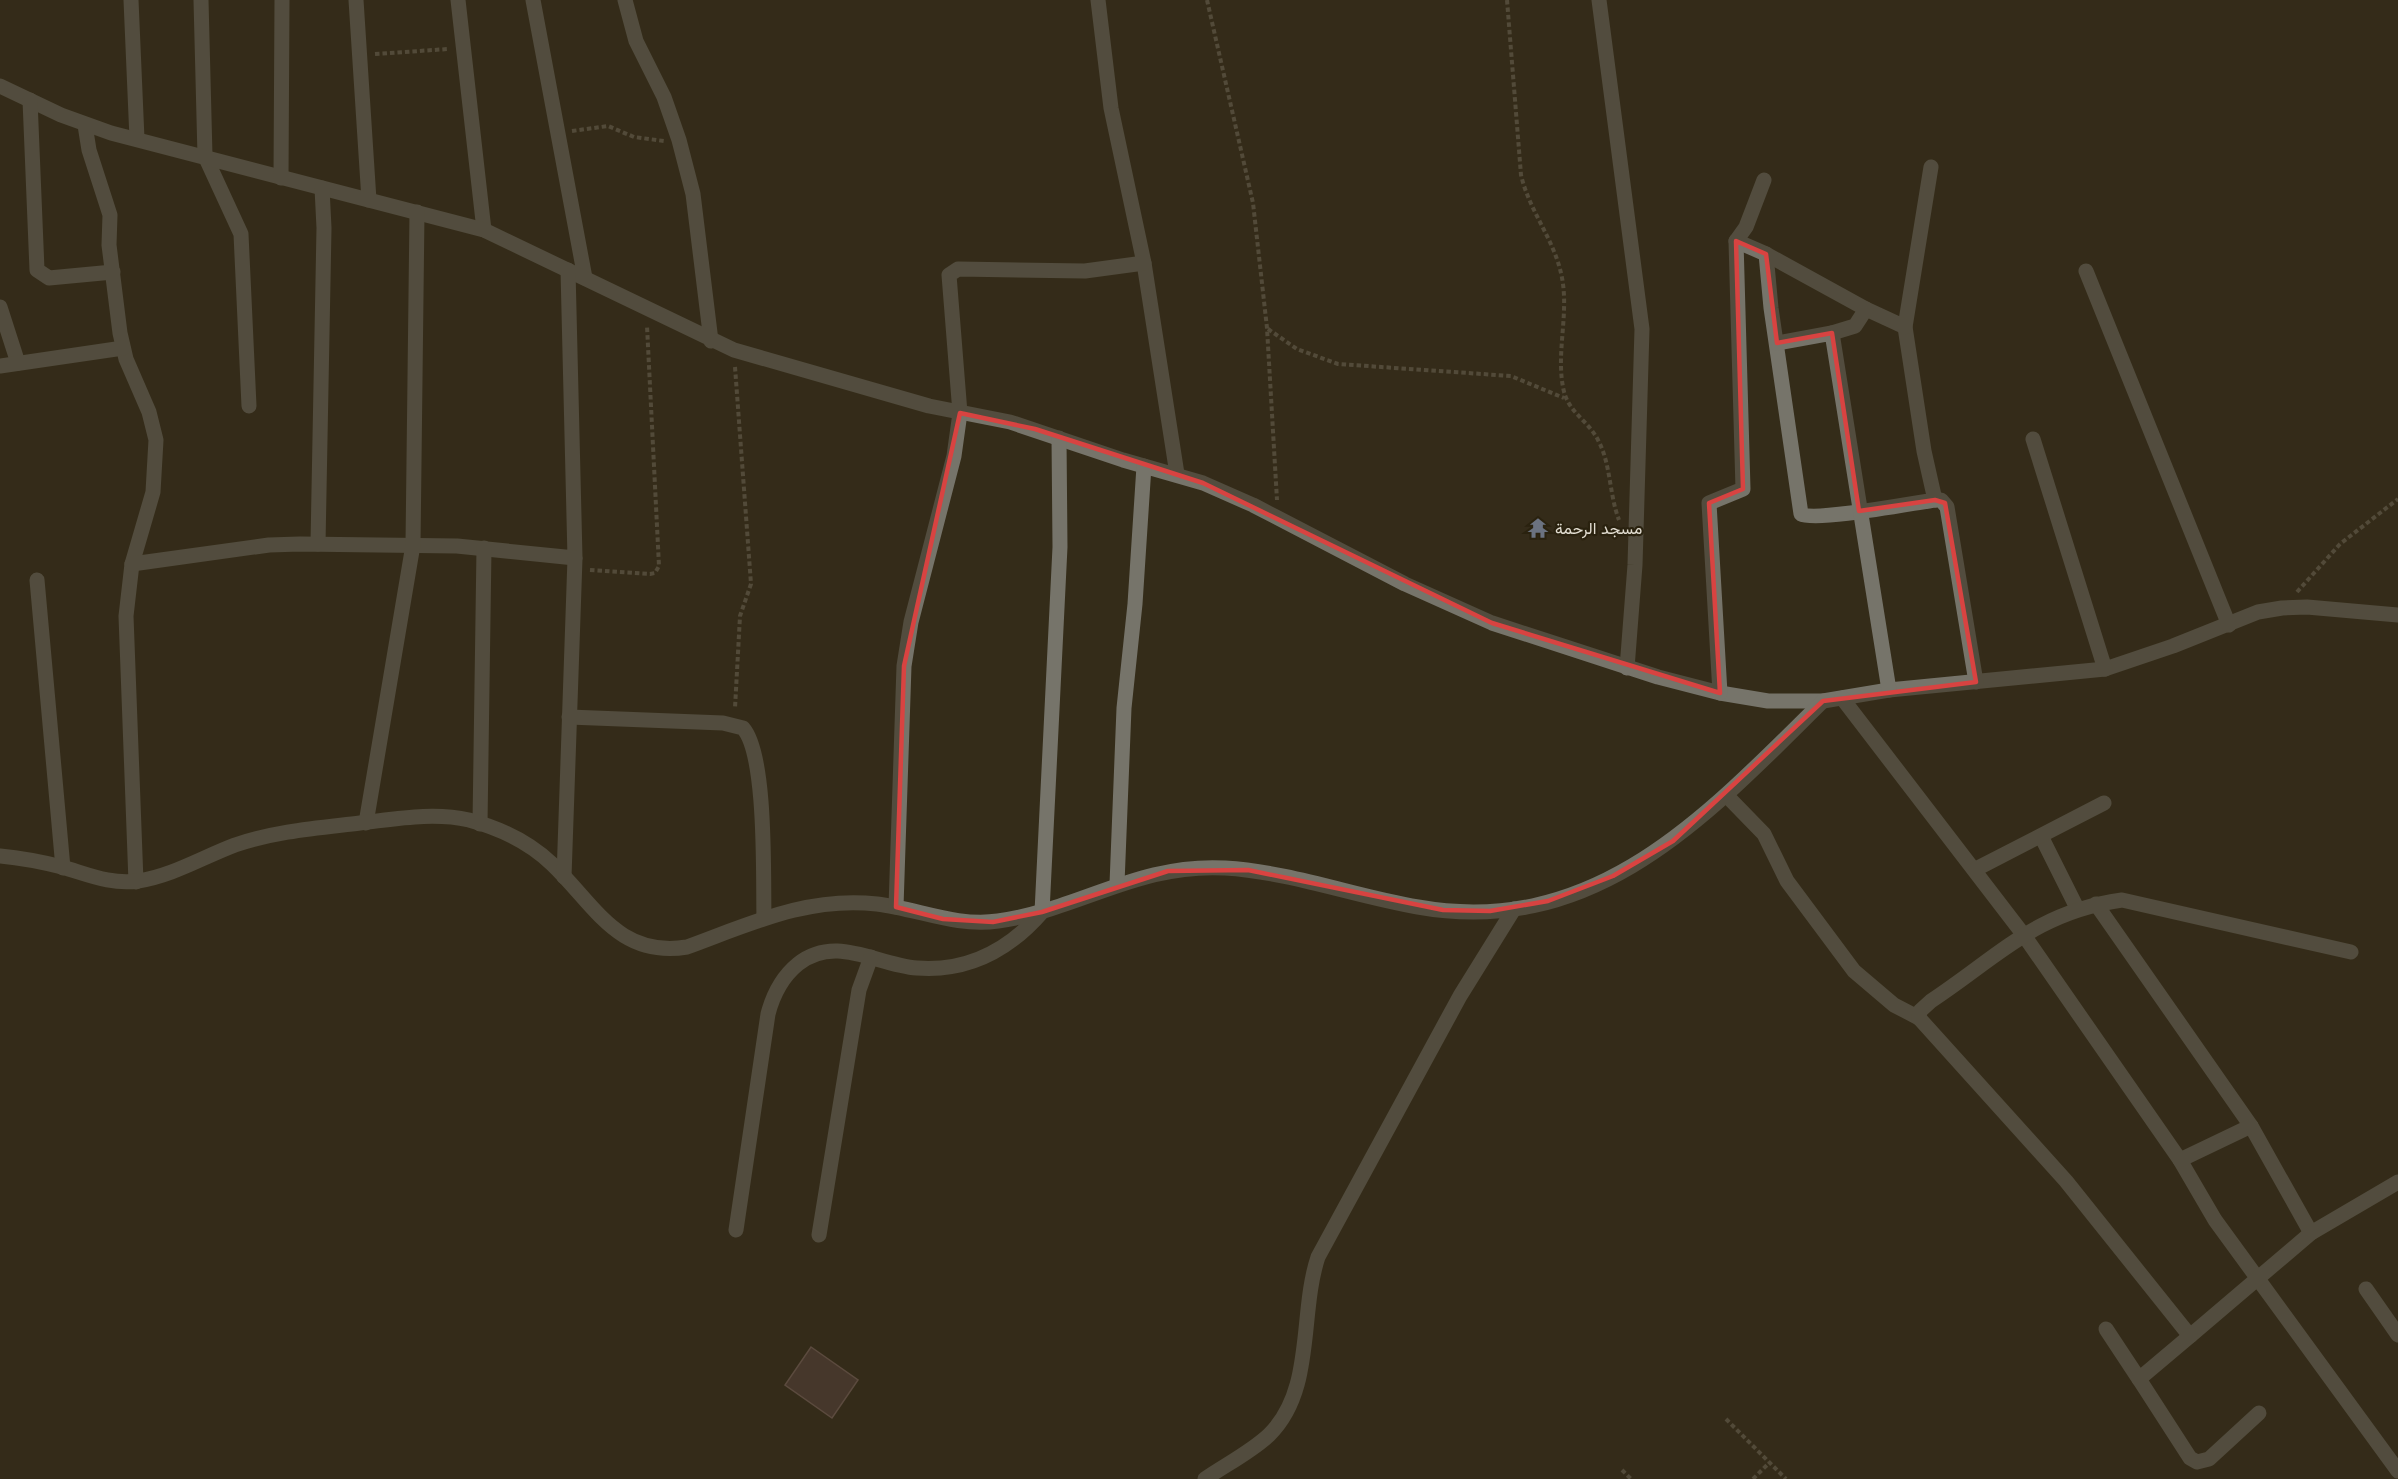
<svg xmlns="http://www.w3.org/2000/svg" width="2398" height="1479" font-family="Helvetica,Vazirmatn,sans-serif">
<style>
.building{fill:#5c4540;stroke:#8a706b;stroke-width:1.5}
.lines{fill:none;stroke-linecap:round;stroke-linejoin:round}
.path{stroke:#766f5f;stroke-width:4;stroke-dasharray:4.5 3;stroke-linecap:butt}
.minor{stroke:#76746a;stroke-width:15}
.marked{fill:none;stroke:#d84341;stroke-width:4.5;stroke-linejoin:round}
.labels{text-anchor:middle;dominant-baseline:central;stroke-width:4.5;stroke-linejoin:round;paint-order:stroke}
.poi-label{font-size:16px;fill:#e2ddd1;stroke:#2a220f;text-anchor:start}
</style>
<rect width="100%" height="100%" fill="#342c19"/>
<polygon class="building" points="811,1347 858,1380 832,1418 785,1385"/>
<g class="lines">
<g class="path">
<polyline points="1207,0 1253,203 1267,328 1277,500"/>
<path d="M1507,0L1521,175C1529,210 1553,238 1561,273C1570,311 1556,350 1563,387C1567,412 1587,419 1598,440C1611,464 1609,494 1619,520"/>
<polyline points="375,54 448,49"/>
<polyline points="572,131 608,126 634,137 664,141"/>
<polyline points="1268,329 1297,349 1338,364 1511,376 1564,398"/>
<polyline points="735,367 751,584 740,616 735,708"/>
<polyline points="590,570 650,574 655,573 659,566 647,326"/>
<polyline points="2297,592 2340,544 2398,499"/>
<polyline points="1726,1419 1786,1479"/>
<polyline points="1622,1470 1631,1479"/>
<polyline points="1753,1479 1769,1463"/>
</g>
<g class="minor">
<polyline points="131,0 137,139"/>
<polyline points="201,0 205,156 241,234 249,406"/>
<polyline points="356,0 369,200"/>
<polyline points="458,0 484,230"/>
<polyline points="533,0 585,278"/>
<polyline points="625,0 636,41 664,97 679,140 693,194 711,341"/>
<polyline points="1098,0 1111,108 1144,263 1177,474"/>
<polyline points="1599,0 1642,329 1635,565 1627,668"/>
<polyline points="0,86 61,115 111,133 484,230 734,350 929,406 1010,422 1123,460 1203,483 1253,505 1405,584 1492,623 1658,677 1720,693 1768,701 1823,701 1889,690 2105,669 2173,646 2258,612 2282,608 2307,607 2398,615"/>
<polyline points="30,100 37,270 49,278 113,272"/>
<polyline points="85,125 89,150 110,215 109,245 120,333 126,359 149,412 156,440 153,492 132,564 126,616 136,882"/>
<polyline points="281,178 282,0"/>
<path d="M1736,241L1766,254L1771,308L1801,514C1815,522 1913,503 1935,500L1924,451L1905,327L1931,167"/>
<polyline points="1766,254 1866,309 1905,327"/>
<polyline points="2086,271 2229,625"/>
<polyline points="0,307 18,363"/>
<polyline points="1832,333 1855,326 1866,309"/>
<polyline points="1777,343 1832,333 1889,690"/>
<polyline points="0,366 123,348"/>
<polyline points="2033,439 2105,669"/>
<polyline points="1935,500 1941,500 1947,507 1976,682"/>
<polyline points="318,544 324,228 322,188"/>
<polyline points="132,564 269,545 300,544 457,546 575,558 568,270"/>
<polyline points="37,580 63,868"/>
<polyline points="1720,693 1709,503 1743,489 1736,241 1746,227 1764,180"/>
<polyline points="1842,698 2023,934 2180,1160 2215,1220 2398,1471"/>
<path d="M569,717L723,723L743,728C767,755 763,879 764,918"/>
<polyline points="1727,796 1764,834 1787,881 1854,971 1894,1005 1919,1018"/>
<polyline points="366,823 413,545 417,212"/>
<polyline points="480,824 484,548"/>
<polyline points="2041,836 2077,908"/>
<path d="M0,856C21,858 42,862 62,867C87,874 111,885 138,881C172,876 203,857 235,845C276,831 318,828 360,823C396,819 433,812 469,820C499,828 529,842 552,864C595,905 618,958 687,947C750,924 808,896 877,904C918,909 956,927 998,921C1079,910 1138,863 1225,868C1291,872 1354,896 1418,907C1597,939 1709,813 1823,701"/>
<polyline points="1976,869 2104,803"/>
<polyline points="564,877 575,558"/>
<polyline points="1117,884 1124,708 1135,604 1144,466"/>
<polyline points="2096,904 2251,1126 2311,1233"/>
<polyline points="896,907 904,666 911,622 954,456 960,413 949,275 958,269 1085,271 1144,263"/>
<path d="M2351,952L2122,900C2036,912 1999,956 1931,1001L1920,1011L1919,1018L2066,1181L2190,1336L2311,1233L2398,1182"/>
<polyline points="2180,1160 2251,1126"/>
<path d="M736,1230L768,1014C773,995 782,977 798,964C836,934 876,965 917,968C969,972 1009,950 1042,912L1060,547L1059,438"/>
<polyline points="819,1235 859,990 871,957"/>
<polyline points="2366,1289 2398,1335"/>
<polyline points="2106,1329 2139,1379 2190,1336"/>
<polyline points="2139,1379 2190,1458 2197,1462 2209,1459 2259,1413"/>
<path d="M1205,1479C1225,1465 1251,1452 1269,1435C1315,1390 1299,1314 1318,1257L1460,996L1514,909"/>
</g>
</g>
<path d="M0 0H2398V1479H0ZM1736,241L1766,254L1777,343L1832,333L1859,511L1935,500L1945,503L1976,682L1823,701L1673,841L1613,876L1548,901L1490,911L1443,910L1248,870L1168,871L1042,912L993,922L943,919L896,907L904,666L960,413L1035,429L1203,483L1492,623L1720,693L1709,503L1743,489Z" fill="#342c19" fill-opacity=".55" fill-rule="evenodd"/>
<path class="marked" d="M1736,241L1766,254L1777,343L1832,333L1859,511L1935,500L1945,503L1976,682L1823,701L1673,841L1613,876L1548,901L1490,911L1443,910L1248,870L1168,871L1042,912L993,922L943,919L896,907L904,666L960,413L1035,429L1203,483L1492,623L1720,693L1709,503L1743,489Z"/>
<defs>
<g id="temple-bare" transform="scale(1.62)"><path d="M0-6L5-2H3V0L6.5 2.5H4V6H1.5V3h-3V6H-4V2.5H-6.5L-3 0V-2H-5Z" fill="#6b7280" stroke="#2a220f" stroke-width="2.5" paint-order="stroke"/></g>
</defs>
<g fill-rule="evenodd">
<use href="#temple-bare" x="1538" y="528"/>
</g>
<g class="labels">
<g class="poi-label">
<text x="1555" y="528">مسجد الرحمة</text>
</g>
</g>
</svg>
